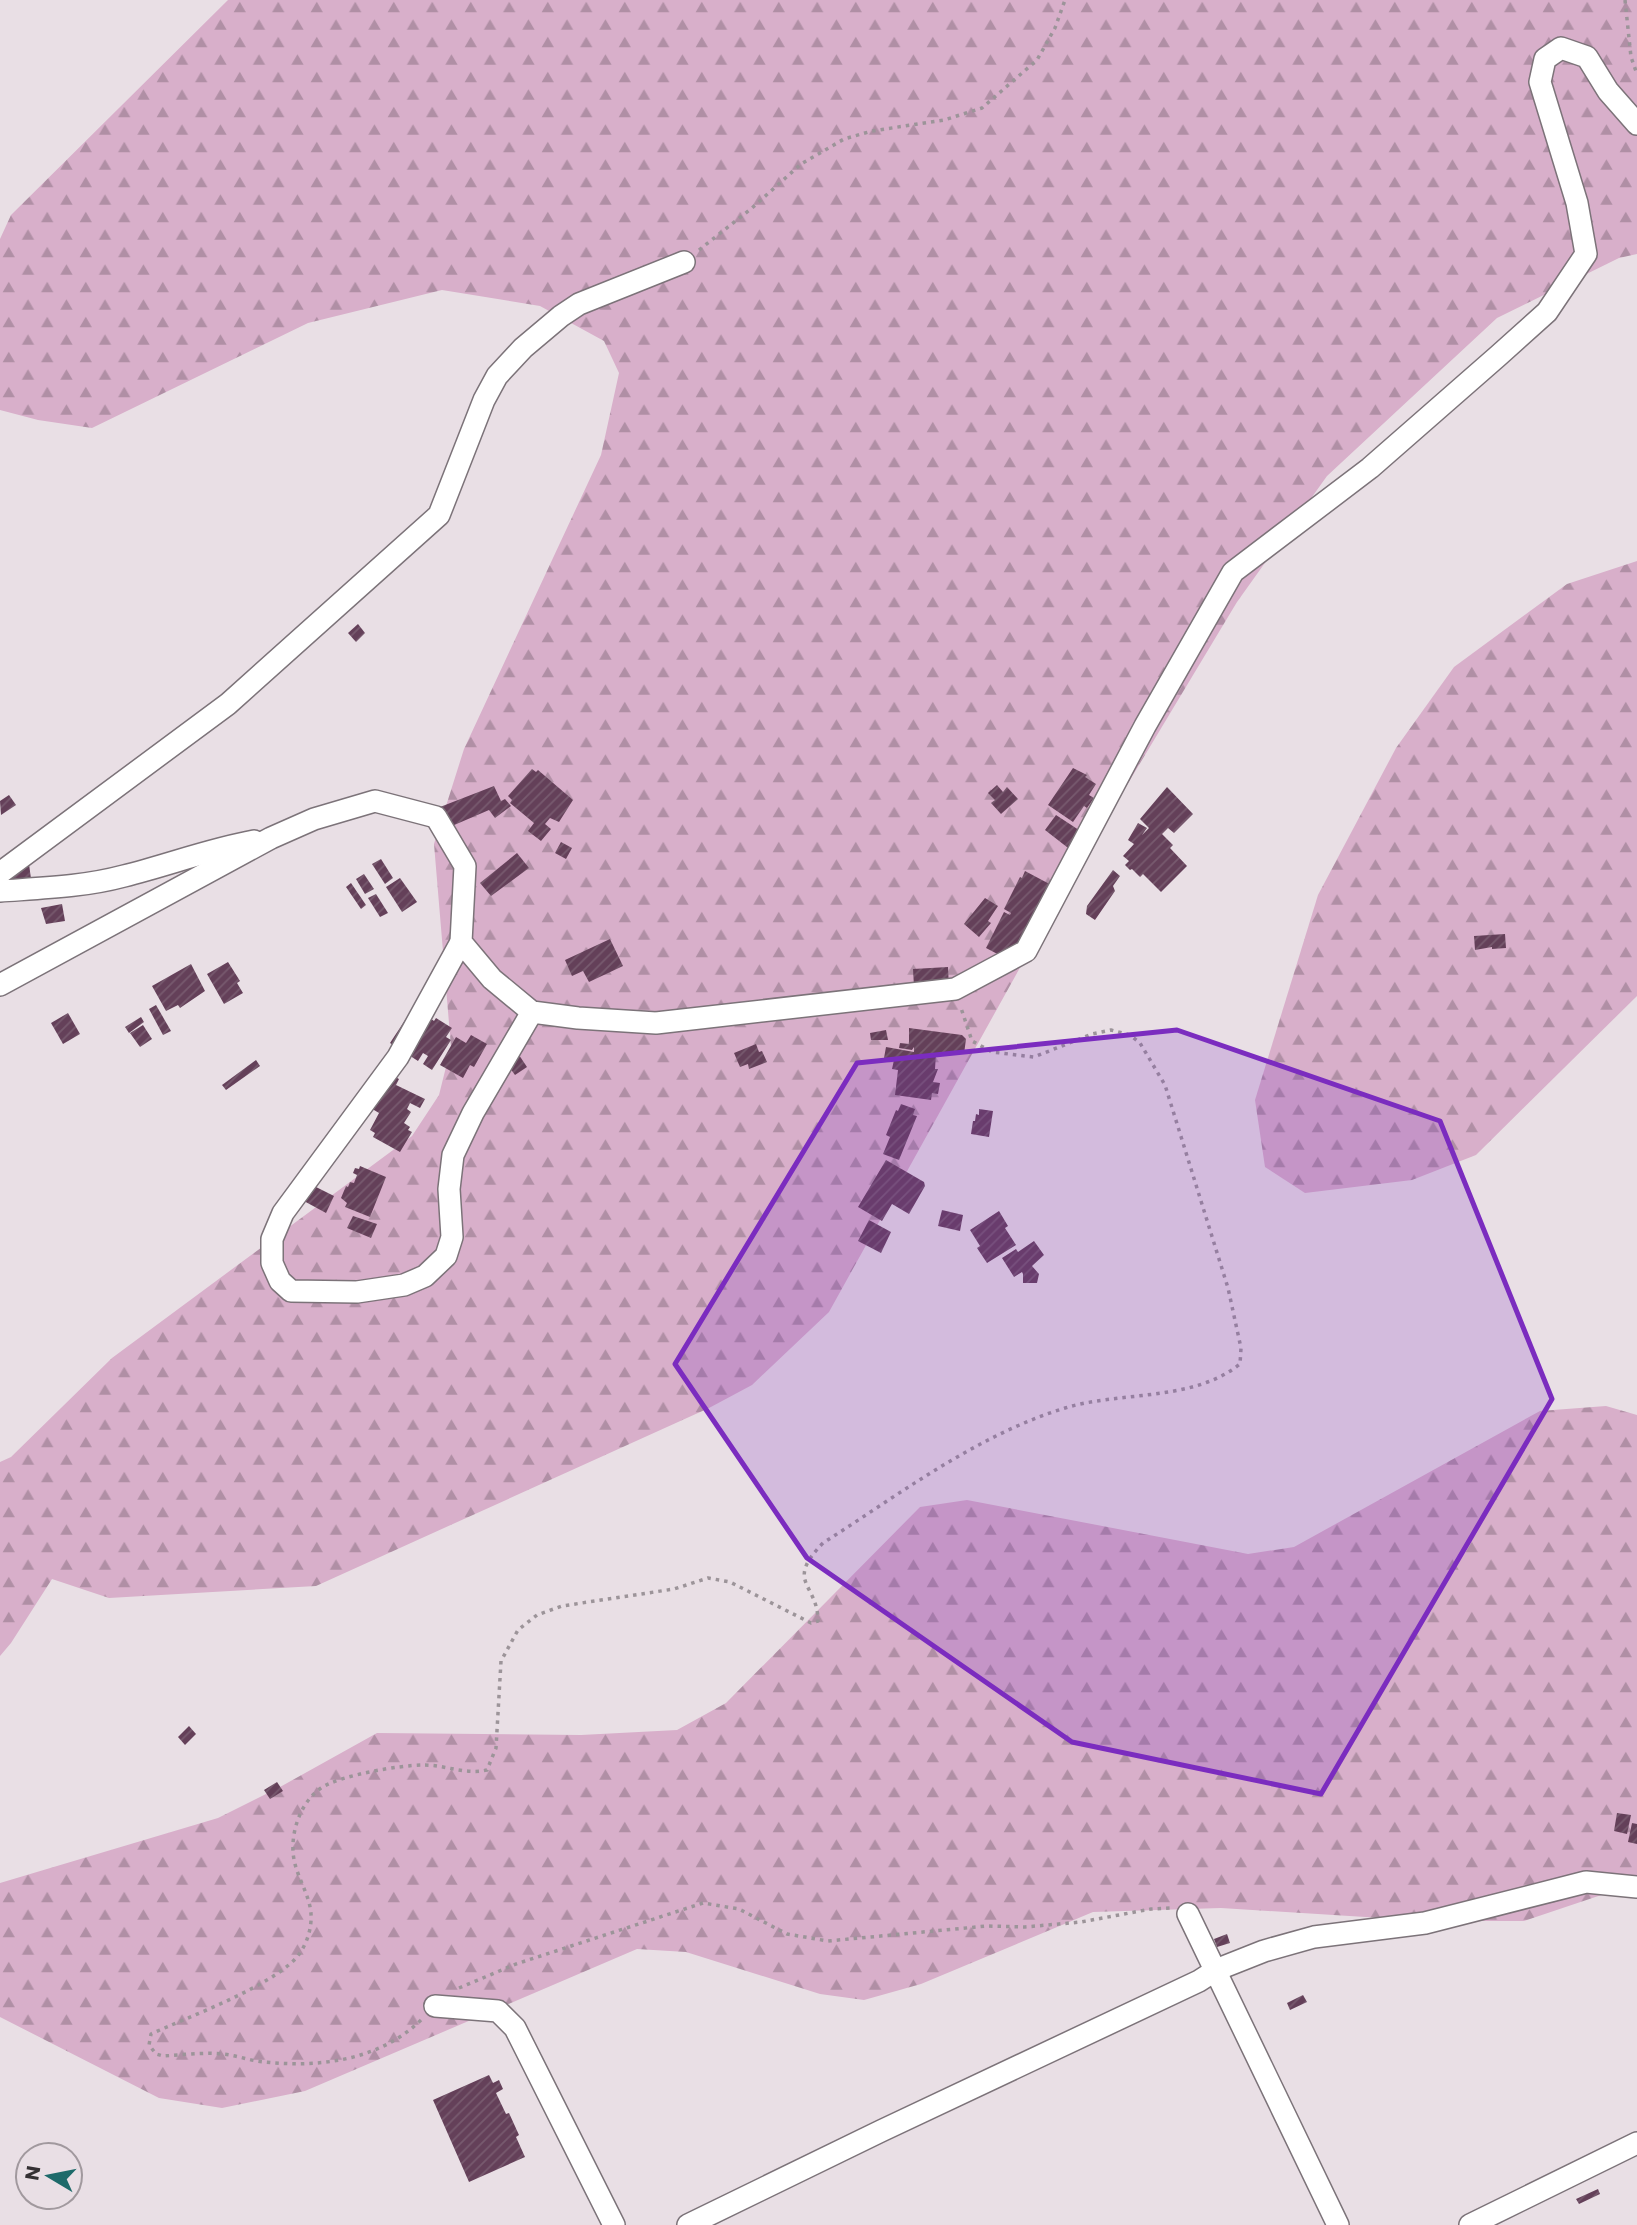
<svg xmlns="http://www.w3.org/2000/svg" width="1637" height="2225" font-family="Poppins,sans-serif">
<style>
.forest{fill:url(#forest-firs)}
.building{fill:url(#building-hatch)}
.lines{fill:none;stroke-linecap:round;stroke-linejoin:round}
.minor-casing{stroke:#7c7379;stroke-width:24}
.path{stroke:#9c9499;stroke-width:3.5;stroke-dasharray:3.5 5;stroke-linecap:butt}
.minor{stroke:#fff;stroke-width:21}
.marked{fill:#7b2cbf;fill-opacity:0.2;stroke:#7b2cbf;stroke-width:5;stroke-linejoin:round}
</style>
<defs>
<pattern id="forest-firs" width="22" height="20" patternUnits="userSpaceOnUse" patternTransform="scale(1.75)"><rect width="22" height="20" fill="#d8afca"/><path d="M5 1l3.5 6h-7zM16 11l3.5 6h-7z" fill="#b08fa5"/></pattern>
<pattern id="building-hatch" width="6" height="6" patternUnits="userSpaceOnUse" patternTransform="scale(1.75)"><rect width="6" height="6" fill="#644059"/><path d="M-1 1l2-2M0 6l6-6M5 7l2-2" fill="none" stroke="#775a6e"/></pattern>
</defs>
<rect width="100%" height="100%" fill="#e9dfe5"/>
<g class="forest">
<polygon points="228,0 1637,0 1637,254 1619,258 1497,318 1327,476 1237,602 1053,908 829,1312 752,1385 709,1408 316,1586 109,1598 52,1579 11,1643 0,1656 0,1462 11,1457 112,1358 412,1136 439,1095 451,1047 434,844 464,749 601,455 619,373 604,341 540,306 442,290 308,323 92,428 38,420 0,410 0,239 11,215"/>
<polygon points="1637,561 1637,996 1476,1155 1412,1180 1305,1193 1265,1167 1255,1100 1318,895 1396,748 1454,667 1567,584"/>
<polygon points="1606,1406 1637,1415 1637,1883 1524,1921 1429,1921 1221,1908 1093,1912 921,1984 864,2000 820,1994 686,1952 637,1949 305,2091 222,2108 159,2098 0,2017 0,1883 218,1818 280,1787 377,1733 581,1735 677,1730 726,1703 920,1507 967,1500 1248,1554 1294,1547 1540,1411"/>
</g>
<g class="building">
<polygon points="358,624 365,633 356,642 348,633"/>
<polygon points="1073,768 1087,775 1085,777 1096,784 1089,795 1094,798 1087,808 1084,806 1073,822 1048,805"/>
<polygon points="532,769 536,772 538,770 573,800 559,822 550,818 545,824 551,829 541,841 528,831 534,823 510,803 512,800 508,796"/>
<polygon points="997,785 1003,792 1007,787 1018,799 1001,814 991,803 995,800 988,793"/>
<polygon points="494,786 501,801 505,799 511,806 495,818 489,810 445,829 440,807"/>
<polygon points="1167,787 1193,814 1174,833 1168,828 1162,834 1173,845 1170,848 1187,866 1161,892 1143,874 1140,877 1132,869 1130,870 1125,865 1129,861 1123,856 1134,844 1128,840 1138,823 1147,828 1142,835 1149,828 1140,819"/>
<polygon points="9,795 16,805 1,815 0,801"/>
<polygon points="1056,815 1085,834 1072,851 1045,830"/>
<polygon points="561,842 572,848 566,859 555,853"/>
<polygon points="517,853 529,868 491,896 480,883"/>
<polygon points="381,859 393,878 385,884 372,864"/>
<polygon points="29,864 32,886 0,880 13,878 12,866"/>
<polygon points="1113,870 1120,876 1113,886 1115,891 1095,920 1086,914 1087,906"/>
<polygon points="1025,871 1057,888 1038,931 1007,959 986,948 1004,912 1010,915 1011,913 1004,909 1020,877 1022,878"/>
<polygon points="364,874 374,889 365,894 356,879"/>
<polygon points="400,878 417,902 402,912 386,887"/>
<polygon points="351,883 366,905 361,909 346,887"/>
<polygon points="376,894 388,913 380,917 368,898"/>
<polygon points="985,898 998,906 988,921 991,923 979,937 964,924"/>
<polygon points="62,904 65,921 46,924 41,908"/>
<polygon points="1505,934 1506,948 1492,949 1492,947 1475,950 1474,936"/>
<polygon points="610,939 623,966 589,982 583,971 572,976 565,960"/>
<polygon points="228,962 240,981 237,983 243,993 224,1004 207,974"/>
<polygon points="191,964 205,991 180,1008 178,1005 166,1011 152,986"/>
<polygon points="948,967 949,989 914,987 913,969"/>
<polygon points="156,1005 171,1031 163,1035 149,1009"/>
<polygon points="68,1013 80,1034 63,1044 51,1023"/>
<polygon points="409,1014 425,1024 430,1018 434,1021 436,1018 452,1028 446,1037 451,1040 432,1070 423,1064 428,1056 423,1053 418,1061 390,1043"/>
<polygon points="141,1017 144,1022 129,1033 125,1027"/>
<polygon points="143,1025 152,1039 140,1047 130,1033"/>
<polygon points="909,1028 962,1035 966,1039 964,1054 936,1053 935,1069 938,1069 933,1082 940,1083 938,1094 932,1093 931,1100 895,1095 898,1070 892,1069 894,1060 884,1058 886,1047 914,1052 914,1047 912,1050 899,1048 900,1043 909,1044"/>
<polygon points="886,1030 888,1040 871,1040 870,1033"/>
<polygon points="471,1035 487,1044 474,1067 470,1065 463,1078 440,1065 456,1037 466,1043"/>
<polygon points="756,1044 759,1052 762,1051 767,1062 749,1069 748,1064 740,1067 734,1053"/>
<polygon points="519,1055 527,1067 515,1075 507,1064"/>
<polygon points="256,1060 260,1066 226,1090 222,1085"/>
<polygon points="388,1073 399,1079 396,1085 425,1099 420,1108 410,1103 407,1109 411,1112 404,1123 410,1127 408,1130 412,1132 400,1152 373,1137 375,1133 370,1130 379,1113 369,1107"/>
<polygon points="901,1104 915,1109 913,1115 917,1116 899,1160 883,1154 890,1137 886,1135 896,1110 898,1111"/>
<polygon points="979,1109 993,1111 989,1137 971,1134 973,1121 975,1121 976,1114 979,1115"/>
<polygon points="886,1160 924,1182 925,1186 909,1214 892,1204 882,1221 858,1207"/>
<polygon points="360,1166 386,1177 370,1217 345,1207 347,1203 341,1198 346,1186 348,1187 350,1182 354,1183 357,1175 353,1173 355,1168 359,1169"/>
<polygon points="308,1183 334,1196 326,1213 291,1194"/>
<polygon points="942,1210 963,1215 960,1231 938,1226"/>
<polygon points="999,1211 1008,1226 1005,1228 1016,1245 987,1263 977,1248 980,1246 970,1230"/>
<polygon points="353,1216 377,1224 371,1238 347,1228"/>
<polygon points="869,1220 891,1232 881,1253 858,1241"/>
<polygon points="1034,1241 1044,1255 1032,1266 1039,1274 1037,1283 1023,1283 1023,1274 1022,1272 1014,1277 1002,1258 1016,1249 1018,1252"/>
<polygon points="189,1726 196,1734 185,1745 178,1737"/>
<polygon points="277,1782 283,1791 270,1799 264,1790"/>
<polygon points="1617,1813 1631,1815 1627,1834 1614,1831"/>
<polygon points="1632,1823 1637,1824 1637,1844 1628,1842"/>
<polygon points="1227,1934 1230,1943 1217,1947 1214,1939"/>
<polygon points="1303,1995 1307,2002 1290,2010 1287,2003"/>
<polygon points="489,2075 493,2083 499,2080 503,2089 496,2093 506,2114 509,2113 519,2135 516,2137 525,2157 469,2182 433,2100"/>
<polygon points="1598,2189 1600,2194 1579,2204 1576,2199"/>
</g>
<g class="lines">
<g class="minor-casing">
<g id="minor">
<polyline points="0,873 228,704 439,515 484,400 497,376 523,348 561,316 579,304 684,262"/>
<path d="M0,891C42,888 83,887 124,876C168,865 210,849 254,841"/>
<polyline points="461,942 398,1057 283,1213 272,1239 272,1263 280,1281 291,1291 357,1292 404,1285 425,1276 446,1256 452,1237 449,1189 453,1155 473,1113 532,1012"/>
<polyline points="0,985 271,838 314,819 375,801 436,817 465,866 461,942 492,979 532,1012 578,1018 656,1023 955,989 1026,951 1145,726 1233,572 1370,468 1498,356 1547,312 1586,254 1577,203 1540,82 1545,59 1561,48 1587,57 1608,91 1637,124"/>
<polyline points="1188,1914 1338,2225"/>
<polyline points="435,2006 498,2011 515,2028 614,2225"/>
<polyline points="688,2225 881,2131 1199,1981 1216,1970 1264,1951 1314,1937 1425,1923 1586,1882 1637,1887"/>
<polyline points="1470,2225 1637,2143"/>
</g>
</g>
<g class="path">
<polyline points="1625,0 1631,57 1637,74"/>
<polyline points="699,250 752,208 801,164 844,139 872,131 944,120 982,108 1037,60 1055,28 1065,0"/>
<polyline points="459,1988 516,1964 703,1903 739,1909 787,1934 828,1941 987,1926 1025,1927 1081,1922 1151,1909 1170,1908"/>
<path d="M421,2020C380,2060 320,2068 265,2062C250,2061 236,2055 222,2054C203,2052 182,2055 163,2056L156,2054L149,2045L151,2034C188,2017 270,1987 296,1958C306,1947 312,1929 311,1914C310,1897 299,1880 295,1864C288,1838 299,1803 321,1788C341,1775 400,1765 424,1765C446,1765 465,1775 487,1770L496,1748L501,1661L518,1630L537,1615L562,1606L674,1589L708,1578L730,1582L811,1623L818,1621C818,1583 784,1583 823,1543C900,1494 977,1435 1065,1408C1120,1391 1193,1402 1240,1364L1241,1348L1228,1288L1165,1085L1140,1043L1130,1035L1111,1030L1092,1034L1034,1057L992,1052L972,1041L961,1008"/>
</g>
<use href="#minor" class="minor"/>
</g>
<path class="marked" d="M1177,1030L1440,1121L1552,1399L1321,1794L1072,1742L807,1558L675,1364L857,1063Z"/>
<g transform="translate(49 2176) rotate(280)"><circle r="33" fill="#e9dfe5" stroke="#a1999e" stroke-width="2"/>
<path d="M0-5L12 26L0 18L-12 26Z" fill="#1d6a6a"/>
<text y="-10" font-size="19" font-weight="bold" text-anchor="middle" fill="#343033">N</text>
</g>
</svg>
